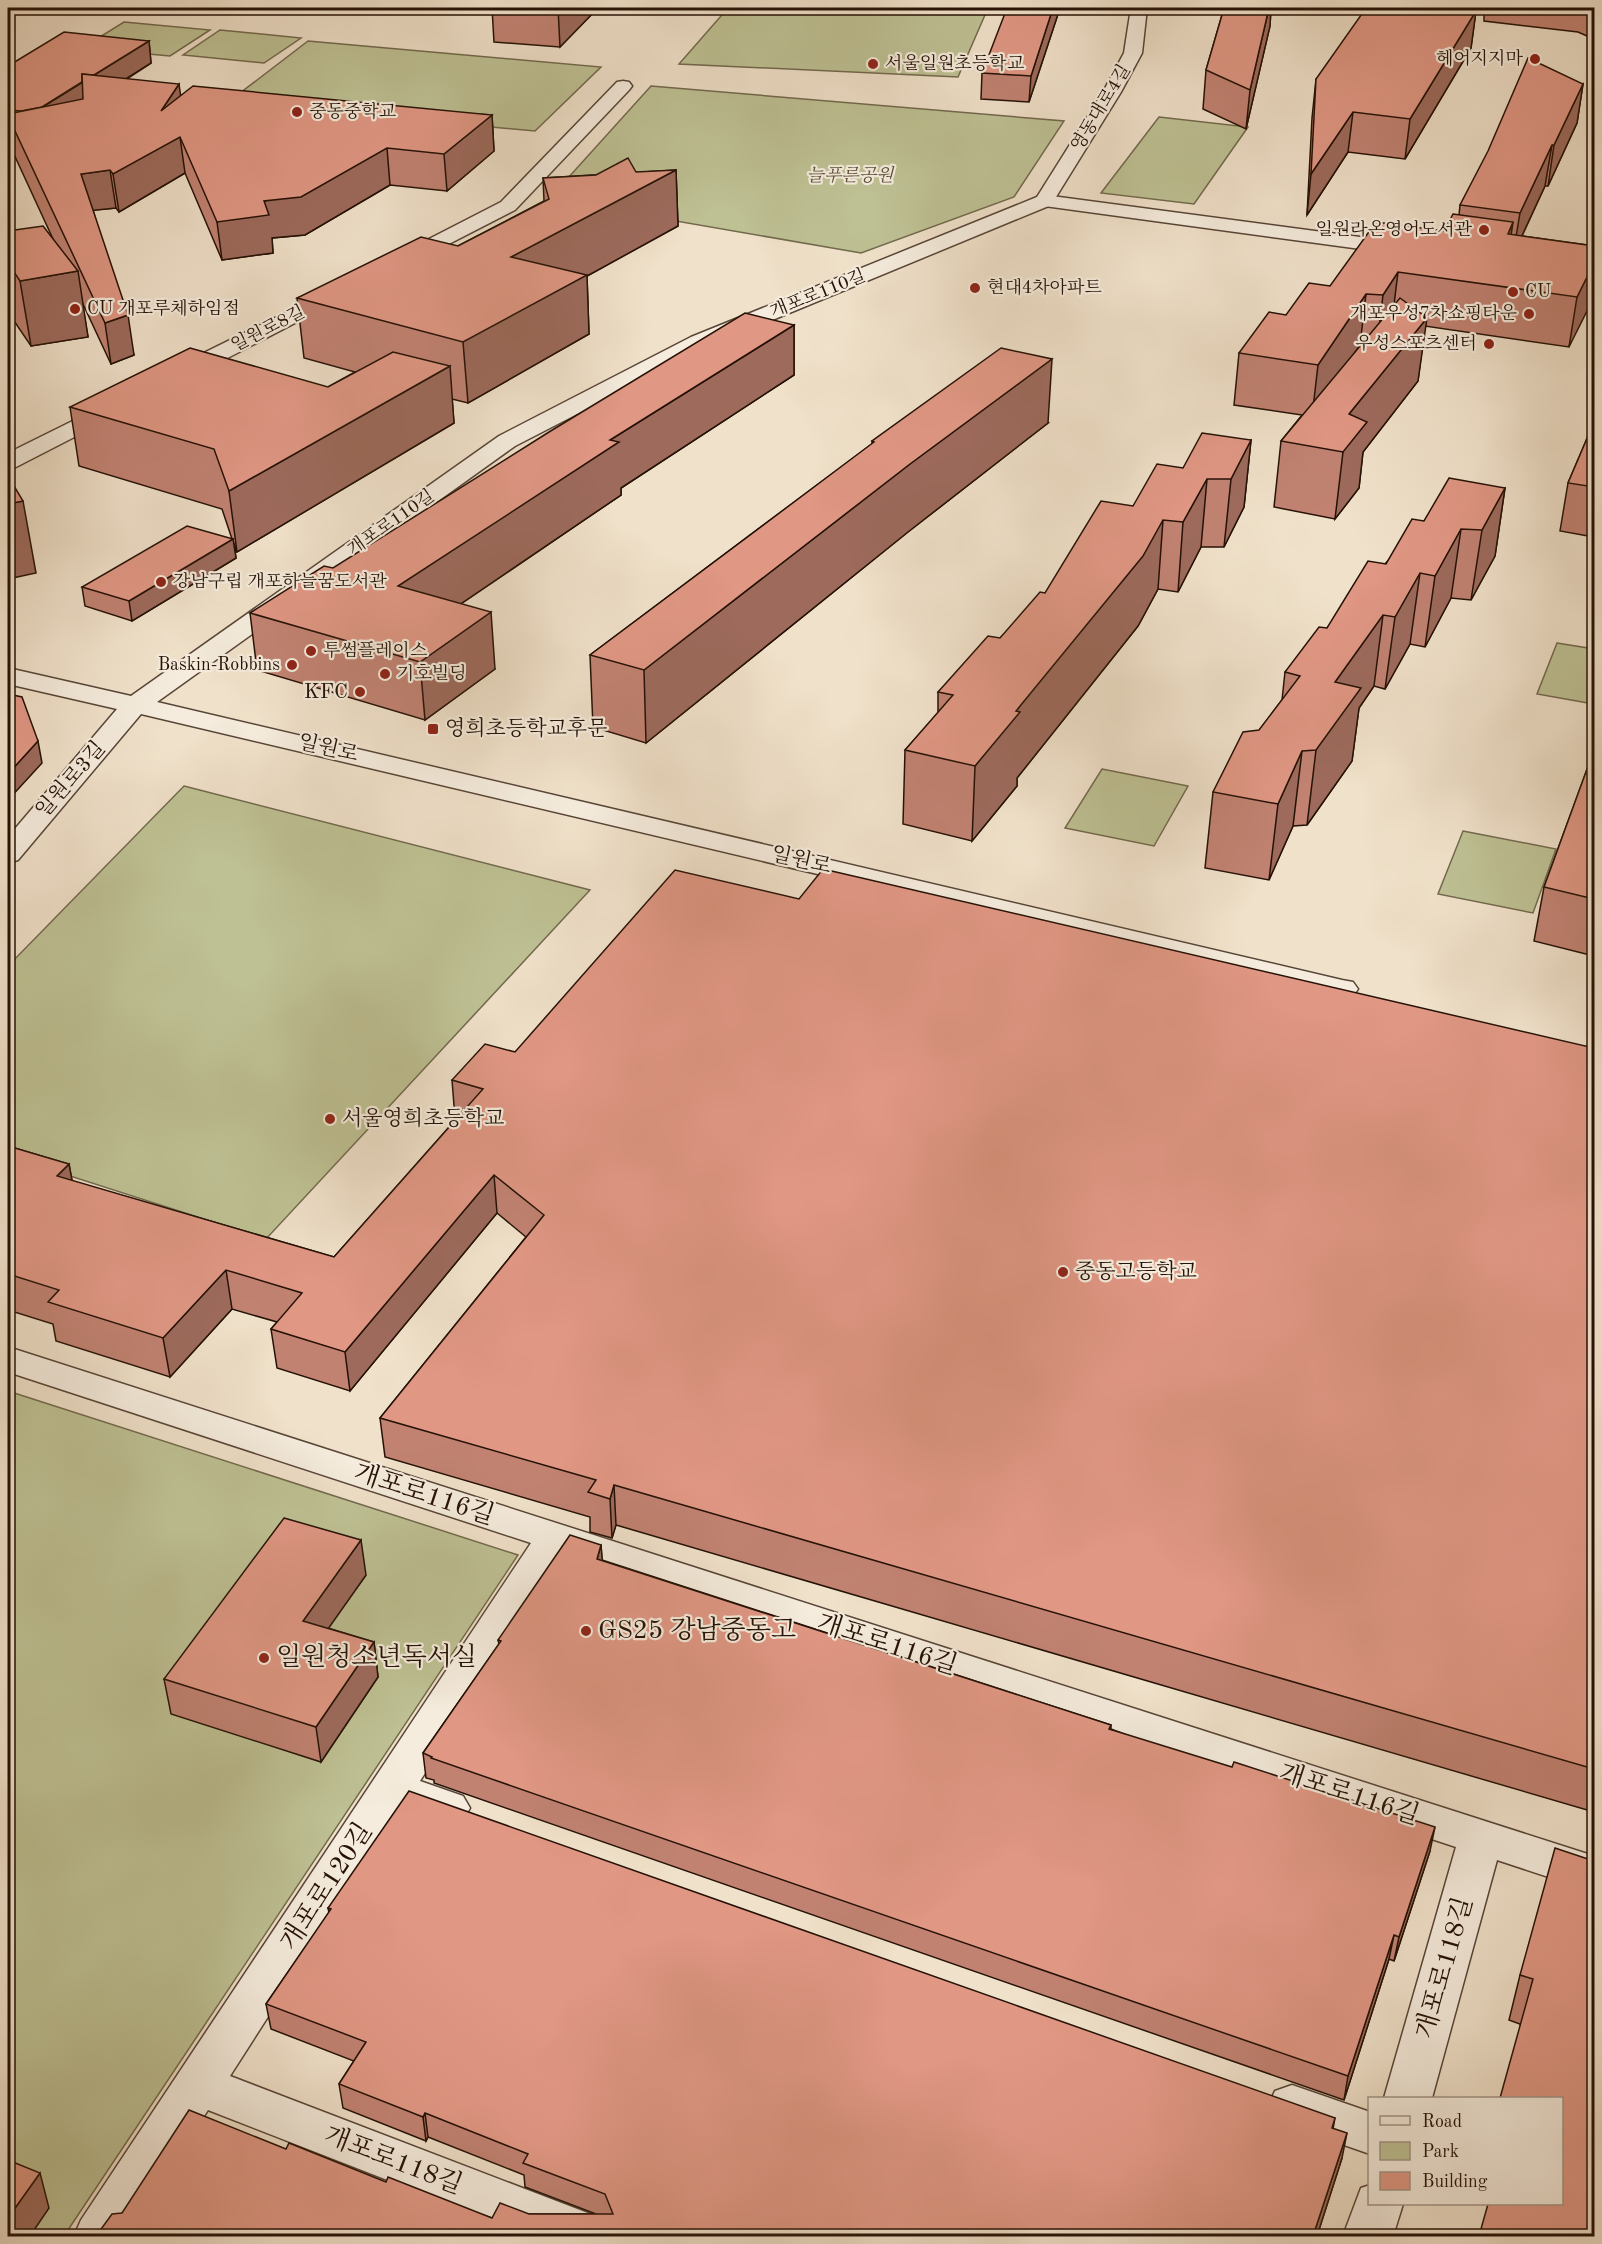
<svg xmlns="http://www.w3.org/2000/svg" width="1602" height="2244" font-family="'Old Standard TT','Noto Serif KR',serif">
<style>
.green{fill:#bec194;stroke:#72694d;stroke-width:1.5}
.lines{fill:none;stroke-linecap:round;stroke-linejoin:round}
.minor-casing{stroke:#584537;stroke-width:3}
.tertiary-casing{stroke:#584537;stroke-width:3}
.minor{fill:#f5ecdd;fill-rule:evenodd}
.tertiary{fill:#f5ecdd;fill-rule:evenodd}
.wall{fill:#c18272;stroke:#251106;stroke-width:1.5}
.shaded-wall{fill:#9d6a5c;stroke:#251106;stroke-width:1.5}
.building{fill:#e09784;stroke:#251106;stroke-width:1.5}
.poi-dot{fill:#8f2418;stroke:#f5ecdd;stroke-width:2}
.labels{text-anchor:middle;dominant-baseline:central;stroke-width:4.5;stroke-linejoin:round;paint-order:stroke}
.far-poi-label{font-size:18px;fill:#251106;stroke:#f5ecdd;text-anchor:start}
.far-street-label{font-size:18px;fill:#251106;stroke:#f5ecdd}
.far-park-label{font-size:18px;font-style:italic;fill:#5b4f38;stroke:#f5ecdd}
.poi-label{font-size:21px;fill:#251106;stroke:#f5ecdd;text-anchor:start}
.street-label{font-size:21px;fill:#251106;stroke:#f5ecdd}
.near-street-label{font-size:26px;fill:#251106;stroke:#f5ecdd}
.near-poi-label{font-size:26px;fill:#251106;stroke:#f5ecdd;text-anchor:start}
</style>
<rect width="100%" height="100%" fill="#f0e1ca"/>
<filter id="stains"><feTurbulence type="fractalNoise" baseFrequency=".00333" numOctaves="4"/><feColorMatrix values="0 0 0 0 .2 0 0 0 0 .09 0 0 0 0 .02 0 0 0 .5 -.17"/></filter>
<radialGradient id="worn" r=".72"><stop offset=".6" stop-color="#630" stop-opacity="0"/><stop offset="1" stop-color="#630" stop-opacity=".3"/></radialGradient>
<g class="green">
<polygon points="728,8 988,8 958,77 679,64"/>
<polygon points="124,22 210,30 170,56 82,48"/>
<polygon points="220,30 301,38 264,63 183,55"/>
<polygon points="308,41 601,67 535,131 227,103"/>
<polygon points="651,86 1064,121 1014,197 861,253 549,199"/>
<polygon points="1159,117 1248,127 1194,204 1101,193"/>
<polygon points="1557,643 1594,649 1594,704 1537,694"/>
<polygon points="1102,769 1188,786 1154,846 1065,828"/>
<polygon points="184,786 590,890 266,1239 8,1156 8,966"/>
<polygon points="1463,831 1556,849 1533,913 1438,894"/>
<polygon points="8,1391 518,1555 64,2236 8,2236"/>
</g>
<g class="lines">
<g class="minor-casing">
<g id="minor">
<polygon points="623,81 629,82 632,86 629,90 515,210 406,266 392,266 389,262 392,258 501,202 617,82"/>
<polygon points="1044,195 1405,243 1412,245 1415,249 1412,253 1405,255 1037,205 1034,201 1037,197"/>
<polygon points="340,286 347,288 350,292 347,296 185,380 177,382 169,380 166,375 169,370"/>
<polygon points="113,401 121,403 124,408 121,413 16,467 8,469 8,453"/>
<polygon points="8,1347 1594,1856 1594,1892 1497,1860 1432,2098 1384,2098 1456,1847 565,1554 420,1781 463,1796 470,1808 463,1820 448,1825 401,1809 230,2076 606,2220 613,2236 531,2236 208,2110 126,2236 74,2236 81,2220 531,1543 8,1372"/>
<polygon points="1292,2085 1370,2112 1370,2154 1275,2121 1268,2106 1275,2091"/>
<polygon points="1370,2185 1370,2204 1403,2204 1393,2236 1343,2236 1361,2188"/>
</g>
</g>
<g class="tertiary-casing">
<polygon id="tertiary" points="1131,8 1147,8 1142,53 1121,92 1051,205 707,347 515,446 157,702 1342,980 1353,982 1358,989 1353,996 1342,998 141,714 18,860 8,863 8,837 117,709 8,684 8,668 131,696 499,436 691,337 1037,197 1103,92 1124,53"/>
</g>
<use href="#minor" class="minor"/>
<use href="#tertiary" class="tertiary"/>
</g>
<g class="wall">
<polygon points="492,8 613,8 608,13 594,12 560,47 494,42"/>
<polygon points="1060,8 1029,102 981,99 982,73"/>
<polygon points="1224,8 1271,8 1270,26 1246,129 1203,109 1206,70"/>
<polygon points="1484,8 1594,8 1594,39 1578,32 1484,21"/>
<polygon points="1476,11 1471,48 1405,159 1348,152 1307,215 1312,118 1316,79"/>
<polygon points="149,41 151,63 127,79 180,95 492,115 494,151 447,191 390,185 305,235 272,238 273,253 222,260 185,173 119,212 116,208 93,210 134,355 111,364 82,302 88,337 31,346 8,312 8,231 53,239 12,150 9,132 8,132 8,66"/>
<polygon points="1583,84 1577,123 1548,186 1545,186 1522,236 1594,246 1569,347 1425,326 1418,381 1363,452 1359,488 1335,519 1274,507 1281,441 1302,415 1234,405 1239,353 1286,315 1330,286 1444,231 1459,215 1460,205"/>
<polygon points="676,170 678,226 587,276 589,334 468,403 452,399 454,423 237,552 234,543 236,558 132,621 85,606 82,587 232,539 222,509 79,466 70,407 328,387 355,372 304,358 297,298 458,246 544,201 543,178"/>
<polygon points="794,325 794,375 621,488 621,495 461,604 495,669 425,720 257,670 250,613"/>
<polygon points="1594,422 1594,537 1560,531 1568,483"/>
<polygon points="1048,423 908,532 646,743 593,727 590,655 872,444 872,441"/>
<polygon points="1251,440 1244,507 1224,547 1201,547 1178,592 1158,589 1138,626 1017,778 1017,786 972,841 903,824 905,750 938,713 938,692 1000,638 1133,506 1183,468"/>
<polygon points="1505,488 1495,556 1471,600 1451,598 1425,647 1410,644 1385,689 1374,686 1359,708 1352,761 1307,825 1293,826 1269,880 1205,868 1213,792 1282,700 1285,672 1327,628 1424,521"/>
<polygon points="1594,750 1594,956 1534,941 1544,887"/>
<polygon points="799,899 1594,1048 1594,1812 616,1525 612,1538 590,1532 590,1517 385,1457 380,1418 526,1237 497,1213 350,1391 277,1368 271,1329 277,1322 232,1309 170,1377 56,1341 53,1324 8,1310 8,1146 69,1164 72,1181 334,1257 457,1118 455,1118 452,1080 515,1052"/>
<polygon points="601,1545 602,1560 1111,1725 1111,1729 1430,1851 1394,1961 1389,1959 1344,2100 434,1783 434,1780 426,1778 423,1753 499,1644 498,1640"/>
<polygon points="366,1575 328,1628 374,1642 378,1677 321,1762 171,1714 164,1679"/>
<polygon points="1594,1861 1562,2204 1520,2024 1509,2020 1520,1975"/>
<polygon points="328,1908 1335,2118 1333,2129 1342,2158 1317,2236 96,2236 122,2213 286,2149 492,2218 529,2214 596,2214 525,2187 524,2175 428,2137 426,2141 343,2108 339,2084 354,2061 271,2029 266,2004 329,1913"/>
</g>
<g class="shaded-wall">
<polygon points="558,8 593,8 594,12 560,47"/>
<polygon points="608,8 613,8 608,13"/>
<polygon points="1053,8 1060,8 1029,102 1031,76"/>
<polygon points="1269,8 1271,8 1270,26 1246,129 1250,90"/>
<polygon points="1476,11 1471,48 1405,159 1410,119"/>
<polygon points="149,41 151,63 37,135 33,113"/>
<polygon points="179,84 184,120 180,137 185,173 119,212 113,174 161,111"/>
<polygon points="1583,84 1577,123 1548,186 1554,145"/>
<polygon points="1353,112 1348,152 1307,215 1311,174"/>
<polygon points="492,115 494,151 447,191 444,154"/>
<polygon points="1552,145 1545,186 1513,255 1520,213"/>
<polygon points="387,148 390,185 305,235 272,238 273,253 222,260 217,222"/>
<polygon points="110,170 116,208 87,211 81,174"/>
<polygon points="676,170 678,226 587,276 589,334 468,403 463,342 511,257"/>
<polygon points="1513,222 1506,270 1508,234"/>
<polygon points="1594,263 1594,297 1569,347 1577,297"/>
<polygon points="78,271 88,337 31,346 20,281"/>
<polygon points="1398,272 1392,321 1377,345 1383,295"/>
<polygon points="1366,294 1360,345 1312,417 1318,365"/>
<polygon points="128,315 134,355 111,364 105,323"/>
<polygon points="1427,318 1418,381 1363,452 1359,488 1335,519 1343,452 1349,414"/>
<polygon points="794,325 794,375 621,488 621,495 403,643 398,586 610,440"/>
<polygon points="1052,359 1048,423 908,532 646,743 644,670 910,464"/>
<polygon points="450,366 454,423 237,552 229,491"/>
<polygon points="1251,440 1244,507 1224,547 1231,479"/>
<polygon points="1207,479 1201,547 1178,592 1183,522"/>
<polygon points="1505,488 1495,556 1471,600 1482,530"/>
<polygon points="23,501 36,573 8,579 8,504"/>
<polygon points="1163,520 1158,589 1138,626 1017,778 1017,786 972,841 975,766 1016,711"/>
<polygon points="1461,529 1451,598 1425,647 1435,576"/>
<polygon points="233,539 236,558 132,621 129,601"/>
<polygon points="1420,573 1410,644 1385,689 1395,617"/>
<polygon points="491,612 495,669 425,720 420,662"/>
<polygon points="1383,615 1374,686 1359,708 1352,761 1307,825 1316,750 1335,682"/>
<polygon points="38,741 42,763 8,800 8,774"/>
<polygon points="1302,751 1293,826 1269,880 1278,804"/>
<polygon points="69,1164 76,1202 57,1176"/>
<polygon points="494,1175 497,1213 350,1391 345,1352"/>
<polygon points="226,1270 232,1309 170,1377 163,1338"/>
<polygon points="614,1485 616,1525 612,1538 610,1499"/>
<polygon points="361,1540 366,1575 309,1656 303,1621"/>
<polygon points="601,1545 603,1569 597,1559"/>
<polygon points="374,1642 378,1677 321,1762 316,1727"/>
<polygon points="1435,1827 1430,1851 1394,1961 1399,1937"/>
<polygon points="1394,1935 1389,1959 1344,2100 1348,2076"/>
<polygon points="425,2113 428,2137 426,2141 423,2117"/>
<polygon points="1347,2133 1342,2158 1317,2236 1313,2236"/>
<polygon points="40,2173 49,2208 30,2236 8,2236 8,2218"/>
</g>
<g class="building">
<polygon points="1007,8 1053,8 1031,76 982,73"/>
<polygon points="1224,8 1269,8 1250,90 1206,70"/>
<polygon points="1366,8 1444,8 1476,11 1410,119 1353,112 1311,174 1316,79"/>
<polygon points="64,32 149,41 94,75 82,74 82,82 42,107 21,111 8,110 8,66"/>
<polygon points="1528,58 1583,84 1554,145 1552,145 1520,213 1460,205 1488,151"/>
<polygon points="82,74 179,84 161,111 193,86 492,115 444,154 387,148 301,197 264,201 269,215 217,222 180,137 113,174 110,170 81,174 128,315 105,323 8,116 8,114 83,99"/>
<polygon points="628,158 636,172 676,170 511,257 587,275 463,342 297,298 421,237 458,246 549,199 543,178 596,175"/>
<polygon points="1453,214 1513,222 1508,234 1594,246 1594,263 1577,297 1398,272 1383,295 1366,294 1318,365 1239,353 1269,312 1286,315 1309,283 1330,286 1376,222 1444,231"/>
<polygon points="43,226 78,271 20,281 8,263 8,231"/>
<polygon points="1400,298 1427,318 1349,414 1367,422 1343,452 1281,441"/>
<polygon points="745,313 794,325 610,440 619,442 398,586 491,612 420,662 250,613 324,566 333,568 549,432"/>
<polygon points="190,348 328,387 393,352 450,366 229,491 214,449 70,407"/>
<polygon points="1001,348 1052,359 910,464 644,670 590,655 874,442 872,441"/>
<polygon points="1594,422 1594,487 1568,483"/>
<polygon points="1202,433 1251,440 1231,479 1207,479 1183,522 1163,520 1143,556 1016,711 1020,712 975,766 905,750 953,695 938,692 988,636 1000,638 1040,592 1045,593 1101,501 1133,506 1157,464 1183,468"/>
<polygon points="8,476 23,501 8,504"/>
<polygon points="1449,478 1505,488 1482,530 1461,529 1435,576 1420,573 1395,617 1383,615 1335,682 1361,688 1316,750 1302,751 1278,804 1213,792 1243,732 1259,730 1300,676 1285,672 1319,627 1327,628 1368,561 1386,564 1412,519 1424,521"/>
<polygon points="187,526 233,539 129,601 82,587"/>
<polygon points="8,694 22,697 38,741 8,774"/>
<polygon points="1594,750 1594,899 1544,887"/>
<polygon points="823,869 1594,1048 1594,1769 614,1485 610,1499 588,1492 596,1480 380,1418 544,1215 494,1175 345,1352 271,1329 302,1293 226,1270 163,1338 48,1302 59,1290 8,1274 8,1146 69,1164 57,1176 334,1257 483,1089 452,1080 485,1044 515,1052 675,870 799,899"/>
<polygon points="284,1518 361,1540 303,1621 374,1642 316,1727 164,1679"/>
<polygon points="570,1535 601,1545 597,1559 1111,1725 1109,1729 1232,1767 1234,1762 1435,1827 1399,1937 1394,1935 1348,2076 431,1758 432,1757 423,1753 501,1641 498,1640"/>
<polygon points="409,1791 1335,2118 1332,2128 1347,2133 1313,2236 96,2236 112,2214 122,2213 189,2110 286,2149 289,2143 386,2182 388,2177 492,2218 500,2203 529,2214 613,2214 605,2194 523,2163 528,2154 425,2113 423,2117 339,2084 366,2042 266,2004 331,1909 328,1908"/>
<polygon points="1555,1848 1594,1861 1594,2236 1479,2236 1488,2204 1562,2204 1562,2098 1500,2098 1533,1979 1520,1975"/>
<polygon points="8,2160 40,2173 8,2218"/>
</g>
<g class="poi-dot">
<circle cx="1535" cy="59" r="6"/>
<circle cx="873" cy="64" r="6"/>
<circle cx="297" cy="112" r="6"/>
<circle cx="1484" cy="230" r="6"/>
<circle cx="975" cy="288" r="6"/>
<circle cx="1513" cy="292" r="6"/>
<circle cx="75" cy="309" r="6"/>
<circle cx="1529" cy="314" r="6"/>
<circle cx="1489" cy="344" r="6"/>
<circle cx="161" cy="582" r="6"/>
<circle cx="311" cy="651" r="6"/>
<circle cx="292" cy="665" r="6"/>
<circle cx="385" cy="674" r="6"/>
<circle cx="360" cy="692" r="6"/>
<rect x="427" y="723" width="12" height="12" rx="3"/>
<circle cx="330" cy="1119" r="6"/>
<circle cx="1063" cy="1272" r="6"/>
<circle cx="586" cy="1631" r="6"/>
<circle cx="264" cy="1658" r="6"/>
</g>
<g class="labels">
<g class="far-poi-label">
<text x="1523" y="59" text-anchor="end">헤어지지마</text>
<text x="885" y="64">서울일원초등학교</text>
<text x="309" y="112">중동중학교</text>
<text x="1472" y="230" text-anchor="end">일원라온영어도서관</text>
<text x="987" y="288">현대4차아파트</text>
<text x="1525" y="292">CU</text>
<text x="87" y="309">CU 개포루체하임점</text>
<text x="1517" y="314" text-anchor="end">개포우성7차쇼핑타운</text>
<text x="1477" y="344" text-anchor="end">우성스포츠센터</text>
<text x="173" y="582">강남구립 개포하늘꿈도서관</text>
<text x="323" y="651">투썸플레이스</text>
<text x="280" y="665" text-anchor="end">Baskin-Robbins</text>
<text x="397" y="674">기호빌딩</text>
</g>
<g class="far-street-label">
<text transform="translate(1101 108) rotate(-59)">영동대로4길</text>
<text transform="translate(818 294) rotate(-22)">개포로110길</text>
<text transform="translate(268 329) rotate(-27)">일원로8길</text>
<text transform="translate(391 523) rotate(-35)">개포로110길</text>
</g>
<g class="far-park-label">
<text x="850" y="176">늘푸른공원</text>
</g>
<g class="poi-label">
<text x="348" y="692" text-anchor="end">KFC</text>
<text x="445" y="729">영희초등학교후문</text>
<text x="342" y="1119">서울영희초등학교</text>
<text x="1075" y="1272">중동고등학교</text>
</g>
<g class="street-label">
<text transform="translate(328 749) rotate(13)">일원로</text>
<text transform="translate(71 780) rotate(-49)">일원로3길</text>
<text transform="translate(801 861) rotate(13)">일원로</text>
</g>
<g class="near-street-label">
<text transform="translate(424 1495) rotate(18)">개포로116길</text>
<text transform="translate(887 1645) rotate(18)">개포로116길</text>
<text transform="translate(1349 1795) rotate(18)">개포로116길</text>
<text transform="translate(327 1887) rotate(-57)">개포로120길</text>
<text transform="translate(1445 1968) rotate(-74)">개포로118길</text>
<text transform="translate(393 2161) rotate(21)">개포로118길</text>
</g>
<g class="near-poi-label">
<text x="598" y="1631">GS25 강남중동고</text>
<text x="276" y="1658">일원청소년독서실</text>
</g>
</g>
<rect width="1602" height="2244" fill="none" stroke="#f0e1ca" stroke-width="30"/>
<rect x="9" y="9" width="1584" height="2226" fill="none" stroke="#251106" stroke-width="3"/>
<rect x="15" y="15" width="1572" height="2214" fill="none" stroke="#251106" stroke-width="1.5"/>
<rect x="1368" y="2097" width="195" height="108" fill="#f5ecdd" stroke="#a29487" stroke-width="1.5"/>
<rect x="1380" y="2116" width="30" height="9" fill="#f5ecdd" stroke="#a29487" stroke-width="1.5"/>
<text x="1422" y="2127" font-size="18" fill="#251106">Road</text>
<rect x="1380" y="2142" width="30" height="18" fill="#bec194" stroke="#a29487" stroke-width="1.5"/>
<text x="1422" y="2157" font-size="18" fill="#251106">Park</text>
<rect x="1380" y="2172" width="30" height="18" fill="#e09784" stroke="#a29487" stroke-width="1.5"/>
<text x="1422" y="2187" font-size="18" fill="#251106">Building</text>
<rect width="100%" height="100%" filter="url(#stains)"/>
<rect width="100%" height="100%" fill="url(#worn)"/>
</svg>
